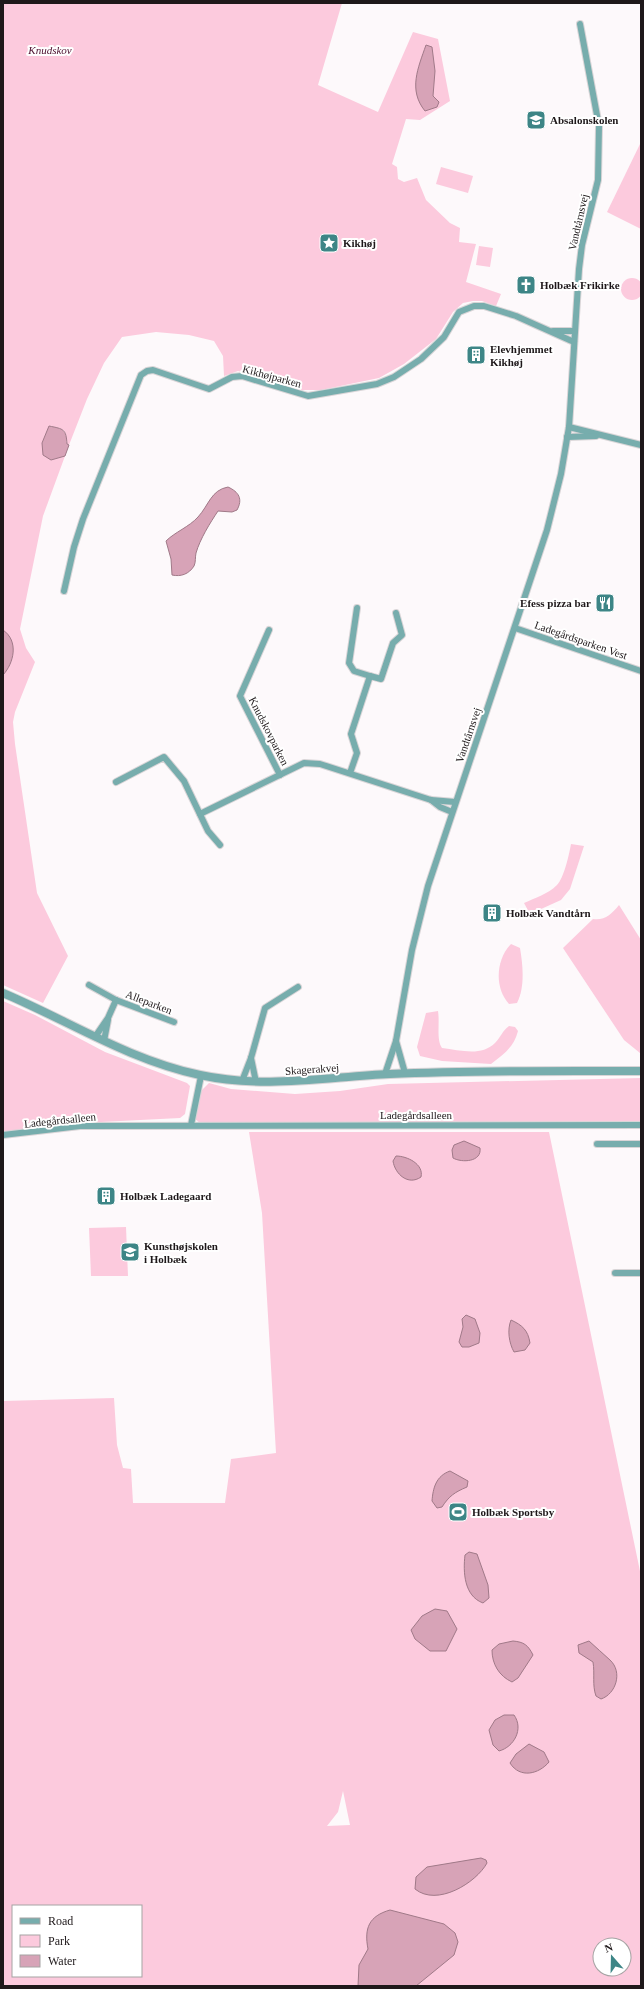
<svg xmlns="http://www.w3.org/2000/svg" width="644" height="1989" font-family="Georgia,serif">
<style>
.green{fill:#fccadd;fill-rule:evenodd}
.water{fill:#d7a3b7;stroke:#a07988}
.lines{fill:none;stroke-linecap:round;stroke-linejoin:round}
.minor-casing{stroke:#d9d5d7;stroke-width:8}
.tertiary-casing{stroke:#d9d5d7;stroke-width:10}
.minor{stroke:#77adad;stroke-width:6}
.tertiary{stroke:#77adad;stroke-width:8}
.labels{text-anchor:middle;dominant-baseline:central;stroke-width:4;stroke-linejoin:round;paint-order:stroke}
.park-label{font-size:11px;font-style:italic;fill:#4d102f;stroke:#fff}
.poi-label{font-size:11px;font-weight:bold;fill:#1e181a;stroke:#fff;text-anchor:start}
.street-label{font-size:11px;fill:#1e181a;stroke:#fff}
</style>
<rect width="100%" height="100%" fill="#fdf9fb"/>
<g class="green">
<path d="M3,3H342L318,85L378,112L413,32L438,39L450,101L420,120L406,119L392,164L397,167L398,179L404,182L417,178L426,200L450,223L460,228L459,242L476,244L466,282L501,294L496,306L482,301H473L463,303L453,312L436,339L404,364L379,378L321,390H301L238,371L224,376L223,356L214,341L189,335L156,332L122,337L104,363L87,399L69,445L67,444C66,428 64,429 49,426L51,460L65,456L43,516L20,629L26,648L35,662L15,712L13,722L15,744L37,893L68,956L43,1003L3,985Z"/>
<polygon points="641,142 641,229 607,212"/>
<polygon points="441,167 473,176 468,193 436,184"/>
<polygon points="479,246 493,248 490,267 476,265"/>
<circle cx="632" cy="289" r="11"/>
<path d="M571,844L584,846L570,889L561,900L530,914L524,903C535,898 548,894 557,885C564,878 569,855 571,844Z"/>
<path d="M619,905L641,940V1052L640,1053L624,1040L563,948L593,919C604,921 612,914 619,905Z"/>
<path d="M511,944L520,948C523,966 525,987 517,1003L509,1004C494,988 496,959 511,944Z"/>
<polygon points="3,1001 35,1015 105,1052 187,1083 190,1086 185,1114 180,1118 81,1123 11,1133 3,1131"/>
<path d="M438,1011C440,1023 436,1039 442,1048C460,1050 481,1057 495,1043C501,1037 502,1031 509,1026L515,1027L518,1031C514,1047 504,1054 491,1064L442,1061L420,1056L417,1047L426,1013Z"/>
<polygon points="641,1078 641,1122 200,1123 195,1119 201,1091 209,1083 231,1089 295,1094 340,1091 388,1084"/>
<path d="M249,1132H549L641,1576V1986H3V1401L114,1398L117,1445L123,1468L131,1469L133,1503H225L231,1459L276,1453L262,1213ZM343,1791L350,1825L327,1826L338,1812ZM13,1906H141V1976H13ZM600,1945H624V1969H600Z"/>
<polygon points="126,1227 128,1276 91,1276 89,1228"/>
</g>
<g class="water">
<path d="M426,45L432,47L435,71L433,96L439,102L437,107L425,111C408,90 418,68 426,45Z"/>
<path d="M49,426C64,429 66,429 67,444L69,445L65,456L51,460L43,455L42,443Z"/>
<path d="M228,487C239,492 243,499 237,510L232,512L218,511C210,523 200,539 196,553C195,557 196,562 194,566C189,574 181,577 172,575L171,559L166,541C175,532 189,527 198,517C209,505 211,490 228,487Z"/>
<path d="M3,630C19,641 14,663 3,675Z"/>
<path d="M464,1141L480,1148C482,1162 462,1163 453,1158L452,1150L454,1145Z"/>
<path d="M396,1156C407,1156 424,1164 421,1177C408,1186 395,1174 393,1161Z"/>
<polygon points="466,1315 475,1319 480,1333 479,1343 469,1347 462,1347 459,1342 463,1327 462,1319"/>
<path d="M511,1320C522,1325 528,1330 530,1343L525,1350L514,1352C509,1343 507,1330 511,1320Z"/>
<path d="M450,1471L468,1481L467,1487C455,1492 449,1496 442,1507L437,1508L432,1501C433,1488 436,1476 450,1471Z"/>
<path d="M469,1552L477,1554L488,1585L489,1598L483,1603C464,1596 463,1572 465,1555Z"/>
<polygon points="435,1609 447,1611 457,1629 446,1651 430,1651 415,1639 411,1630 422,1616"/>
<path d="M513,1641C524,1642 528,1645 533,1655L518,1678L512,1682C499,1676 492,1664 492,1650L499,1644Z"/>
<path d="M589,1641C596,1647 603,1654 610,1660C623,1672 616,1694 601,1699L596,1696C592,1685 595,1674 593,1662L579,1653L578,1645Z"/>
<path d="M504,1715H514C524,1729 514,1747 499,1751L493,1745L489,1730L495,1720Z"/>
<path d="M529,1744L544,1752L549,1762C539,1774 520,1779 510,1763L516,1754Z"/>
<path d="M481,1858L486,1860L487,1863C476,1883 437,1907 415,1889L416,1877L427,1867Z"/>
<path d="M390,1910L444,1924L455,1933L458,1942L454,1955L416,1986H358L359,1965L368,1949C364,1928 369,1916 390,1910Z"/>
</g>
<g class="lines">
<g class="minor-casing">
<g id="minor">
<polyline points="553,331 574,331"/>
<polyline points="569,427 641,445"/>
<polyline points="567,437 596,436"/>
<polyline points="64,591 74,547 83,519 141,375 147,371 153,370 209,389 232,377 242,376 308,396 377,384 394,377 421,359 444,337 459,312 474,306 484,306 516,316 574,342"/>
<polyline points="357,608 349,663 354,671 370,676"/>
<polyline points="515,628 641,671"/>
<polyline points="269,630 240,696 280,775"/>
<polyline points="350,773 357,753 351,734 370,676 381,679 393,643 402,635 396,613"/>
<polyline points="116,782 164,757 184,781 208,831 220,845"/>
<polyline points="431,800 440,807 452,812"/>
<polyline points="200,814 304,763 320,764 431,800 455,802"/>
<polyline points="89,985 116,1000 174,1022"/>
<polyline points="95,1037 108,1018 116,1000"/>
<polyline points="104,1041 108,1020"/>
<polyline points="396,1041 405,1073"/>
<polyline points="251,1058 256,1082"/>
<polyline points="385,1074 396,1041 412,950 428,886 547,530 561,474 569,427 579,269 582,245 598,180 599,126 580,24"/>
<polyline points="242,1081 251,1058 265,1008 298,987"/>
<polyline points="191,1125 201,1076"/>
<polyline points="3,1135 80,1126 641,1125"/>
<polyline points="597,1144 641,1144"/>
<polyline points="615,1273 641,1273"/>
</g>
</g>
<g class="tertiary-casing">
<path id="tertiary" d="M3,993C69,1021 129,1060 200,1075C264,1089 326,1077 390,1074C474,1070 557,1071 641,1071"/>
</g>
<use href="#minor" class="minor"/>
<use href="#tertiary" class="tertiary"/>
</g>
<defs>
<g id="school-square" transform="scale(1)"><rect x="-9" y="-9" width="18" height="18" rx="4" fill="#3d8586" stroke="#fff"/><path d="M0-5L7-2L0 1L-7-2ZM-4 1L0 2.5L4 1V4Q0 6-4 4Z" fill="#fff"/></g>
<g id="sight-square" transform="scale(1)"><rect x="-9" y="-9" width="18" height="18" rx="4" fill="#3d8586" stroke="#fff"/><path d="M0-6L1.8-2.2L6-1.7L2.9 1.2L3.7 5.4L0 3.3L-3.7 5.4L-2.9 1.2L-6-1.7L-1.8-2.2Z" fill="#fff"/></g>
<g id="church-square" transform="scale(1)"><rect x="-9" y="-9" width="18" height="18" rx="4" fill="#3d8586" stroke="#fff"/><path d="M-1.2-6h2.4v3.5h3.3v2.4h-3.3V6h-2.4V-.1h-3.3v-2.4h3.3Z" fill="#fff"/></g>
<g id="building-square" transform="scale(1)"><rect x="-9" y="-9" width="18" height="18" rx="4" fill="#3d8586" stroke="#fff"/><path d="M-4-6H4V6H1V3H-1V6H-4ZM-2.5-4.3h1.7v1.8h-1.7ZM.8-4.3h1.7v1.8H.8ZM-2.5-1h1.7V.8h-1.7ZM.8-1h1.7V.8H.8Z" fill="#fff"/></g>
<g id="restaurant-square" transform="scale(1)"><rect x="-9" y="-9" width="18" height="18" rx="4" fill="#3d8586" stroke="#fff"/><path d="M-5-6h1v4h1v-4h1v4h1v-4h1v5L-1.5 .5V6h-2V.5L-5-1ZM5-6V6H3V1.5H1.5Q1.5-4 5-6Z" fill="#fff"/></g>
<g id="stadium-square" transform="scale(1)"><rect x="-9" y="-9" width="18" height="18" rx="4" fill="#3d8586" stroke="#fff"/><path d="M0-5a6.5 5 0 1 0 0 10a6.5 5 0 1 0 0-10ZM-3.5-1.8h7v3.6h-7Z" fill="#fff"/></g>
</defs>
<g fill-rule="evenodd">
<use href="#school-square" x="536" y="120"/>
<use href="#sight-square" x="329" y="243"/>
<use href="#church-square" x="526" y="285"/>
<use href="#building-square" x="476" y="355"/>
<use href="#restaurant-square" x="605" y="603"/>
<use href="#building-square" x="492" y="913"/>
<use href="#building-square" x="106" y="1196"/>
<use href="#school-square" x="130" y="1252"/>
<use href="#stadium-square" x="458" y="1512"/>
</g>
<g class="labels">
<g class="park-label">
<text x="50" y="50">Knudskov</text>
</g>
<g class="poi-label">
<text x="550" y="120">Absalonskolen</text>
<text x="343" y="243">Kikhøj</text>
<text x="540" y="285">Holbæk Frikirke</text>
<text x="490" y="349">Elevhjemmet<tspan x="490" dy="13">Kikhøj</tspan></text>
<text x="591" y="603" text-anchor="end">Efess pizza bar</text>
<text x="506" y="913">Holbæk Vandtårn</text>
<text x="120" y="1196">Holbæk Ladegaard</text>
<text x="144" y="1246">Kunsthøjskolen<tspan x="144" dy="13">i Holbæk</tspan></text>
<text x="472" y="1512">Holbæk Sportsby</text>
</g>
<g class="street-label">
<text transform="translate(578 222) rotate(-77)">Vandtårnsvej</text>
<text transform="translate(272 376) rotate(15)">Kikhøjparken</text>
<text transform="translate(581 640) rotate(19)">Ladegårdsparken Vest</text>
<text transform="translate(269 731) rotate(63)">Knudskovparken</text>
<text transform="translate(468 735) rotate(-71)">Vandtårnsvej</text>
<text transform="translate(149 1002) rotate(21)">Alleparken</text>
<text transform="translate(312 1069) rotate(-4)">Skagerakvej</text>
<text x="416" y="1115">Ladegårdsalleen</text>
<text transform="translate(60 1120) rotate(-6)">Ladegårdsalleen</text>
</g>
</g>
<rect width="644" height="1989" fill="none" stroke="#1e181a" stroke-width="8"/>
<rect x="12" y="1905" width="130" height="72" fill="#ffffff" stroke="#a5a3a3"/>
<rect x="20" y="1918" width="20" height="6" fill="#77adad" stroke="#a5a3a3"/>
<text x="48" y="1925" font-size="12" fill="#1e181a">Road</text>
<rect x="20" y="1935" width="20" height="12" fill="#fccadd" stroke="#a5a3a3"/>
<text x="48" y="1945" font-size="12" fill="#1e181a">Park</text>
<rect x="20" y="1955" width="20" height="12" fill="#d7a3b7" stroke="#a5a3a3"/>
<text x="48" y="1965" font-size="12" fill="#1e181a">Water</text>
<g transform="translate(612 1957) rotate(340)"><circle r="19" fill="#ffffff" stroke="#a5a3a3"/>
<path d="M0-3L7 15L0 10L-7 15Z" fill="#3d8586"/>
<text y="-6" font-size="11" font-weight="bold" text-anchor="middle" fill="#1e181a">N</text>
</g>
</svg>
